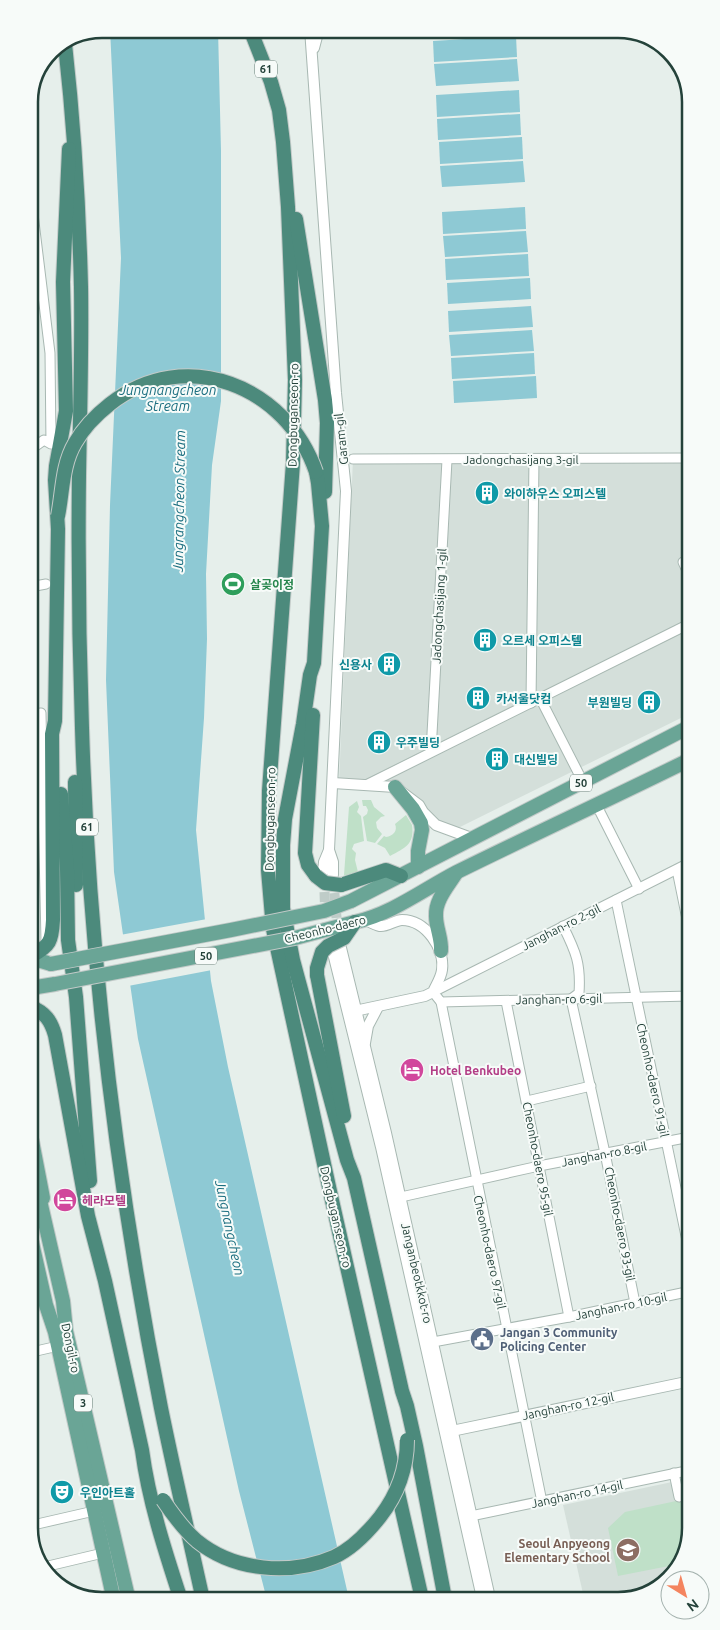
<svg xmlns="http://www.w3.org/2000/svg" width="720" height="1630" font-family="Ubuntu,'Noto Sans KR',sans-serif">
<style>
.built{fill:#d4dfda}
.green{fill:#bfe0c8}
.water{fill:#8ec9d4}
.pier{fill:#e6efeb}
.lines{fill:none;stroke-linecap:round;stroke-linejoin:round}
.tertiary-tunnel{stroke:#bfccc8;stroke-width:10;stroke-dasharray:10 5;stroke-linecap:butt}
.minor-casing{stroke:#a8b8b2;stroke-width:11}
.tertiary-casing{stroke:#a8b8b2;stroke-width:12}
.primary-casing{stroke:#c2cac8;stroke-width:16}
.trunk-casing{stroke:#c2cac8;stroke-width:16}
.minor{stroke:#fff;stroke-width:9}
.tertiary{stroke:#fff;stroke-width:10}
.primary{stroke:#6aa596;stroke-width:14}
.trunk{stroke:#4c8a7c;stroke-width:14}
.primary-bridge-casing{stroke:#c2cac8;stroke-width:16;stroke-linecap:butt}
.trunk-bridge-casing{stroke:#c2cac8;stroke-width:16;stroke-linecap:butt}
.primary-bridge{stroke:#6aa596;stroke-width:14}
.trunk-bridge{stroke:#4c8a7c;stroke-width:14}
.labels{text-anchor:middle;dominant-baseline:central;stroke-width:4;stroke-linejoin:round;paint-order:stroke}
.shield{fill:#f7fbf9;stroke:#637a73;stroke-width:1}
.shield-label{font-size:11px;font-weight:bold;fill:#24423a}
.street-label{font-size:12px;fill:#24423a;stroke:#f7fbf9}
.culture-label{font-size:12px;font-weight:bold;fill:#0d838f;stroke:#f7fbf9;text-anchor:start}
.leisure-label{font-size:12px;font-weight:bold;fill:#27864d;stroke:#f7fbf9;text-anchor:start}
.hotel-label{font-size:12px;font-weight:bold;fill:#b23c85;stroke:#f7fbf9;text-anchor:start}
.service-label{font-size:12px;font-weight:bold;fill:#4e5e75;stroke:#f7fbf9;text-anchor:start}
.education-label{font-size:12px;font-weight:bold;fill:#785e54;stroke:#f7fbf9;text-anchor:end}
.water-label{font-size:14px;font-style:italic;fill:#1c6f80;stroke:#f7fbf9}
.rim{fill:none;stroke:#24423a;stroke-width:2.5}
</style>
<rect width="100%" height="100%" fill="#e6efeb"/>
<g class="built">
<polygon points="688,458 689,714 460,827 436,825 395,787 339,783 353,459"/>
<polygon points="691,1478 691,1528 676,1572 642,1597 584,1598 563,1505"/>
</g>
<g class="green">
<polygon points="362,800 371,800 374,807 385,816 381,817 376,822 377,828 382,834 375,843 367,841 363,817 367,814 368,810 366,806 363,806"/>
<polygon points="357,801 359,807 357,812 361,816 364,841 354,844 352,849 356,853 355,860 358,872 346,876 344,875 349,807"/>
<path d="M406,815L412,825C415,844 405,848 390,856L385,848L377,844L384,836L386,837C393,836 398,831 395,824Z"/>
<polygon points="690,1498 691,1528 679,1564 618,1576 608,1528 625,1512"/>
</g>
<g class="water">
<polygon points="110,29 218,29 221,151 221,401 212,465 206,574 207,639 204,718 196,830 211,981 228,1067 349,1599 267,1600 239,1491 138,1039 114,872 106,680 110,505 121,258"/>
<polygon points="432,29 515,29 515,34 432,39"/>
<polygon points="516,36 517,57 434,62 433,41"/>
<polygon points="517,59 519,81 436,86 434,64"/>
<polygon points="519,90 520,112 437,117 436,95"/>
<polygon points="520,114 521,135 438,140 437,119"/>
<polygon points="522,137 523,159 440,164 439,142"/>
<polygon points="523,161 525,182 442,187 440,166"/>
<polygon points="525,207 526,229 443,234 442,212"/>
<polygon points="526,231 528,252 445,257 443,236"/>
<polygon points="528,254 529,276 446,280 445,259"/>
<polygon points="530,278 531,299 448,304 447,283"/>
<polygon points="531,306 533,327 449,332 448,311"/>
<polygon points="532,330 534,351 451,356 449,335"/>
<polygon points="534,353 535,374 452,379 451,358"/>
<polygon points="536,376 537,398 454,403 453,381"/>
</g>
<polygon class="pier" points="207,919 212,970 128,986 120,935"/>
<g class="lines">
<g class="tertiary-tunnel">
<polyline points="324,877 325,907 329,935"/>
<polyline points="333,878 338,934"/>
</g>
<g class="minor-casing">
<g id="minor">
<polyline points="29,181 50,353 51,444 44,440 30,450"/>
<polyline points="31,449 31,853"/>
<polyline points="353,459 688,458"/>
<polyline points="683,562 689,575"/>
<polyline points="30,587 46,584"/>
<polyline points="540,698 583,782"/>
<polyline points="531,703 534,459"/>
<polyline points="31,714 41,713 46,941"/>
<polyline points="431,752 447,460"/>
<polyline points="366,785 689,624"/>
<polyline points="597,806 639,889"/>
<polyline points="689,863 433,992 441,1002 690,996"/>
<polyline points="677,870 690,934"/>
<polyline points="616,900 691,1260"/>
<path d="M563,926C576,952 581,964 579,993L571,999L605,1153L635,1303"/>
<polyline points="506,1001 569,1317"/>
<polyline points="441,1002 542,1502"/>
<polyline points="527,1101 591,1086"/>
<polyline points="401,1197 539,1166 690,1137"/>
<polyline points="433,1342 569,1317 691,1291"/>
<polyline points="32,1352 58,1346"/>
<polyline points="674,1473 679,1497"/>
<polyline points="466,1517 691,1470"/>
<polyline points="33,1525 94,1511"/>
<polyline points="44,1567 103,1553"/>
</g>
</g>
<g class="tertiary-casing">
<g id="tertiary">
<polyline points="310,29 336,393 346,491 329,850 333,862 333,875"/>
<polyline points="314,48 319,29"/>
<polyline points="333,783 395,787 419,805 423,812 436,825 474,839"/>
<polyline points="323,873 324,862 329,850"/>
<polyline points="341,948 386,1133 490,1598"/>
<polyline points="333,953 381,1147 482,1598"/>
<path d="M350,1012L425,996L433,992C436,985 441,978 442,970C445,949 426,920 402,920C395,920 387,927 380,926C375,925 370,922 366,920"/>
<polyline points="365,1043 368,1026 378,1007"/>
<polyline points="447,1432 691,1381"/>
</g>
</g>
<g class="primary-casing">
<g id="primary">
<polyline points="395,787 413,809 421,823 422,830 418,851 418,867"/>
<polyline points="351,901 689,727"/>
<path d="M355,922C392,914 424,889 457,872C534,834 612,798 689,760"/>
<path d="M441,951C442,939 436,928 436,916C435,900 448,886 456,873"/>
<polyline points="31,958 51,964"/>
<polyline points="31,988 55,984"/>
<polyline points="32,1141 43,1198"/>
<polyline points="32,1185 35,1198 41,1205 63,1301 66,1331 129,1601"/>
<polyline points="32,1243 46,1305 55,1332 114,1601"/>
</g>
</g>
<g class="trunk-casing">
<g id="trunk">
<polyline points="250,29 271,82 279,110 283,142 288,207 295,380 293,463 269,791 268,870 273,929 331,1196 422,1599"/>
<path d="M65,44C74,125 79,206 81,287C82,350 80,413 79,476C78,560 79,644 82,728C89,956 117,1185 161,1408C174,1472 189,1536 203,1600"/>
<polyline points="296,219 325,400 327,423 325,492"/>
<polyline points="316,472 318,483 322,526 314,663 310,675 303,724 285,819 283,845 283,908 293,960 347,1160 354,1178 402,1391 407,1406 416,1446 445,1599"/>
<polyline points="313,715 305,853 308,865 316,876"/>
<polyline points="75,782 76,885"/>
<polyline points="61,794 67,869 68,940 76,997 90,1181"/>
<polyline points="341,885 386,870 401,876"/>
<path d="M31,956C50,946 52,941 53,920L52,734L55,721L58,529L55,480L56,466L66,411L63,282L69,149"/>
<polyline points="317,975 344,1116"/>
<path d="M31,1007C45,1012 51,1021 55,1035L88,1216L105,1281L142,1450C149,1502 165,1551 181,1600"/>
</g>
</g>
<use href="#minor" class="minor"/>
<use href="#tertiary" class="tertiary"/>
<use href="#primary" class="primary"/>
<use href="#trunk" class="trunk"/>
<g class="primary-bridge-casing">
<g id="primary-bridge">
<polyline points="51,964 231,930 324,911 351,901"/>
<polyline points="55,984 295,938 355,922"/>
</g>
</g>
<g class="trunk-bridge-casing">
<g id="trunk-bridge">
<path d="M58,516C63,491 62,465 75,443C84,427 96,415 110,404C185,345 287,386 316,472"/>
<polyline points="316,876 325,883 341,885"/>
<polyline points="317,975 317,968 322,952 328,946 344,938 355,922"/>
<path d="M163,1500C173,1515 183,1529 197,1541C234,1571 290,1576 334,1557C352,1549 368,1532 380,1517C397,1495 407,1468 407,1440"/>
</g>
</g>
<use href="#primary-bridge" class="primary-bridge"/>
<use href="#trunk-bridge" class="trunk-bridge"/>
</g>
<defs>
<g id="building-disc" transform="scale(1.25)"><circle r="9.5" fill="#0f9aa8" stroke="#f7fbf9"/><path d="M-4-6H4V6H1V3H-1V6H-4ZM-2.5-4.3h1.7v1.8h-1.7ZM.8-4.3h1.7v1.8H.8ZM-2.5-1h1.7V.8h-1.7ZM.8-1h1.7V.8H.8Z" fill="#fff"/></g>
<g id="stadium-disc" transform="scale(1.25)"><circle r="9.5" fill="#2e9e5b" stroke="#f7fbf9"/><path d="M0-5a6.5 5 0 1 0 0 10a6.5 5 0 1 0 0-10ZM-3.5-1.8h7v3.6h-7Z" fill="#fff"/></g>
<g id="hotel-disc" transform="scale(1.25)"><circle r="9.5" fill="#d1479c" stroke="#f7fbf9"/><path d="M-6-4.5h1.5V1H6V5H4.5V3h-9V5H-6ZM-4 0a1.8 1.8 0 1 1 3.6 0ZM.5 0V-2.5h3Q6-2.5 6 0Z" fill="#fff"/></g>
<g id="civic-disc" transform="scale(1.25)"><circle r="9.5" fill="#5c6f8a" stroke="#f7fbf9"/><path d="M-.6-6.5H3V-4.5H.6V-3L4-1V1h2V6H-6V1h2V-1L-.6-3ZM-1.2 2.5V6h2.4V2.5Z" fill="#fff"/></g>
<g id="theatre-disc" transform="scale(1.25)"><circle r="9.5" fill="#0f9aa8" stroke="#f7fbf9"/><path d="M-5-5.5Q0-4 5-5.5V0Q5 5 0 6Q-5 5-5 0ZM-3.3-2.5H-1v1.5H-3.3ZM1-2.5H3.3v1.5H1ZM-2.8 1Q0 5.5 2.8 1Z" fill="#fff"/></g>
<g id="school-disc" transform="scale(1.25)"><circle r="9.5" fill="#8d6e63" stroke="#f7fbf9"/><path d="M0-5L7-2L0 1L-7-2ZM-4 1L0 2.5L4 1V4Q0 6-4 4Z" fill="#fff"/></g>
</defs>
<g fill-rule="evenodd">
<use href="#building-disc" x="487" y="493"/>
<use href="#stadium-disc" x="233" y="584"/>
<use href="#building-disc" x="485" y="640"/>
<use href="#building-disc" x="389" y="664"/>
<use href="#building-disc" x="478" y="698"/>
<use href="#building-disc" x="649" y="702"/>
<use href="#building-disc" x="379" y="742"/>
<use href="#building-disc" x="497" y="759"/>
<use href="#hotel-disc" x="412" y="1070"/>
<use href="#hotel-disc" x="65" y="1200"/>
<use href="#civic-disc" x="482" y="1339"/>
<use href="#theatre-disc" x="62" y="1492"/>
<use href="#school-disc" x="628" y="1550"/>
</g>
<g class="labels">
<g class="shield">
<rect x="255" y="60.5" width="22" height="17" rx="4"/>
<rect x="570" y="774.5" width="22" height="17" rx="4"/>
<rect x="76" y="818.5" width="22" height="17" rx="4"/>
<rect x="195" y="947.5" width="22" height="17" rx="4"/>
<rect x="74" y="1394.5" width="18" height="17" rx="4"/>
</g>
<g class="shield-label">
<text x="266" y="69">61</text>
<text x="581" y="783">50</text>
<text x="87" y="827">61</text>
<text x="206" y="956">50</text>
<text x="83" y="1403">3</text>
</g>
<g class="street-label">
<text transform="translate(293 415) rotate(-89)">Dongbuganseon-ro</text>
<text transform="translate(341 439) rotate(-96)">Garam-gil</text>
<text x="521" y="459">Jadongchasijang 3-gil</text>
<text transform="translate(439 606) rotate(-87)">Jadongchasijang 1-gil</text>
<text transform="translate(270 819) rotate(-89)">Dongbuganseon-ro</text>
<text transform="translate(561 927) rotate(-27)">Janghan-ro 2-gil</text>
<text transform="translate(325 929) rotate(-14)">Cheonho-daero</text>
<text transform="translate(559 999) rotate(-1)">Janghan-ro 6-gil</text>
<text transform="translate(653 1080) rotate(78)">Cheonho-daero 91-gil</text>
<text transform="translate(604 1154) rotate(-11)">Janghan-ro 8-gil</text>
<text transform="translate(538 1159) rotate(79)">Cheonho-daero 95-gil</text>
<text transform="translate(336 1217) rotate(77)">Dongbuganseon-ro</text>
<text transform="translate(620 1224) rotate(79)">Cheonho-daero 93-gil</text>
<text transform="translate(490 1252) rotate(78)">Cheonho-daero 97-gil</text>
<text transform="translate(417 1273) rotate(77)">Janganbeotkkot-ro</text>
<text transform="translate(621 1306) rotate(-12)">Janghan-ro 10-gil</text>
<text transform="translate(71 1348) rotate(78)">Dongil-ro</text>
<text transform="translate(568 1406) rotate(-12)">Janghan-ro 12-gil</text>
<text transform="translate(577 1494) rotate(-12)">Janghan-ro 14-gil</text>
</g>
<g class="culture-label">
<text x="504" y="493">와이하우스 오피스텔</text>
<text x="502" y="640">오르세 오피스텔</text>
<text x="372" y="664" text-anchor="end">신용사</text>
<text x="496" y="698">카서울닷컴</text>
<text x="632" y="702" text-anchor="end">부원빌딩</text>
<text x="396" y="742">우주빌딩</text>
<text x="514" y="759">대신빌딩</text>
<text x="80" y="1492">우인아트홀</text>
</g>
<g class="leisure-label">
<text x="250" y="584">살곶이정</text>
</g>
<g class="hotel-label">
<text x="430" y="1070">Hotel Benkubeo</text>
<text x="82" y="1200">헤라모텔</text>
</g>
<g class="service-label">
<text x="500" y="1332">Jangan 3 Community<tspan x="500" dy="14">Policing Center</tspan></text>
</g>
<g class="education-label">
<text x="610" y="1543">Seoul Anpyeong<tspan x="610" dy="14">Elementary School</tspan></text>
</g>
<g class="water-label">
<text x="168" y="390">Jungnangcheon<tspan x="168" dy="16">Stream</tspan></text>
<text transform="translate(179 501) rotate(-89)">Jungrangcheon Stream</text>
<text transform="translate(230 1228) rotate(78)">Jungnangcheon</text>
</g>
</g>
<path d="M0 0H720V1630H0ZM102 38H618A64 64 0 0 1 682 102V1528A64 64 0 0 1 618 1592H102A64 64 0 0 1 38 1528V102A64 64 0 0 1 102 38Z" fill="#f7fbf9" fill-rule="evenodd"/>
<path class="rim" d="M102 38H618A64 64 0 0 1 682 102V1528A64 64 0 0 1 618 1592H102A64 64 0 0 1 38 1528V102A64 64 0 0 1 102 38Z"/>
<g transform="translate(685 1595) rotate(143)"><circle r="24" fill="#f7fbf9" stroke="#a3b1ad"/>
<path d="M0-4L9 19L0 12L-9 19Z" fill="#f4845f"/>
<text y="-8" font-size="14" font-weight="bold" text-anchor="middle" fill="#24423a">N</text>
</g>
</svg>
